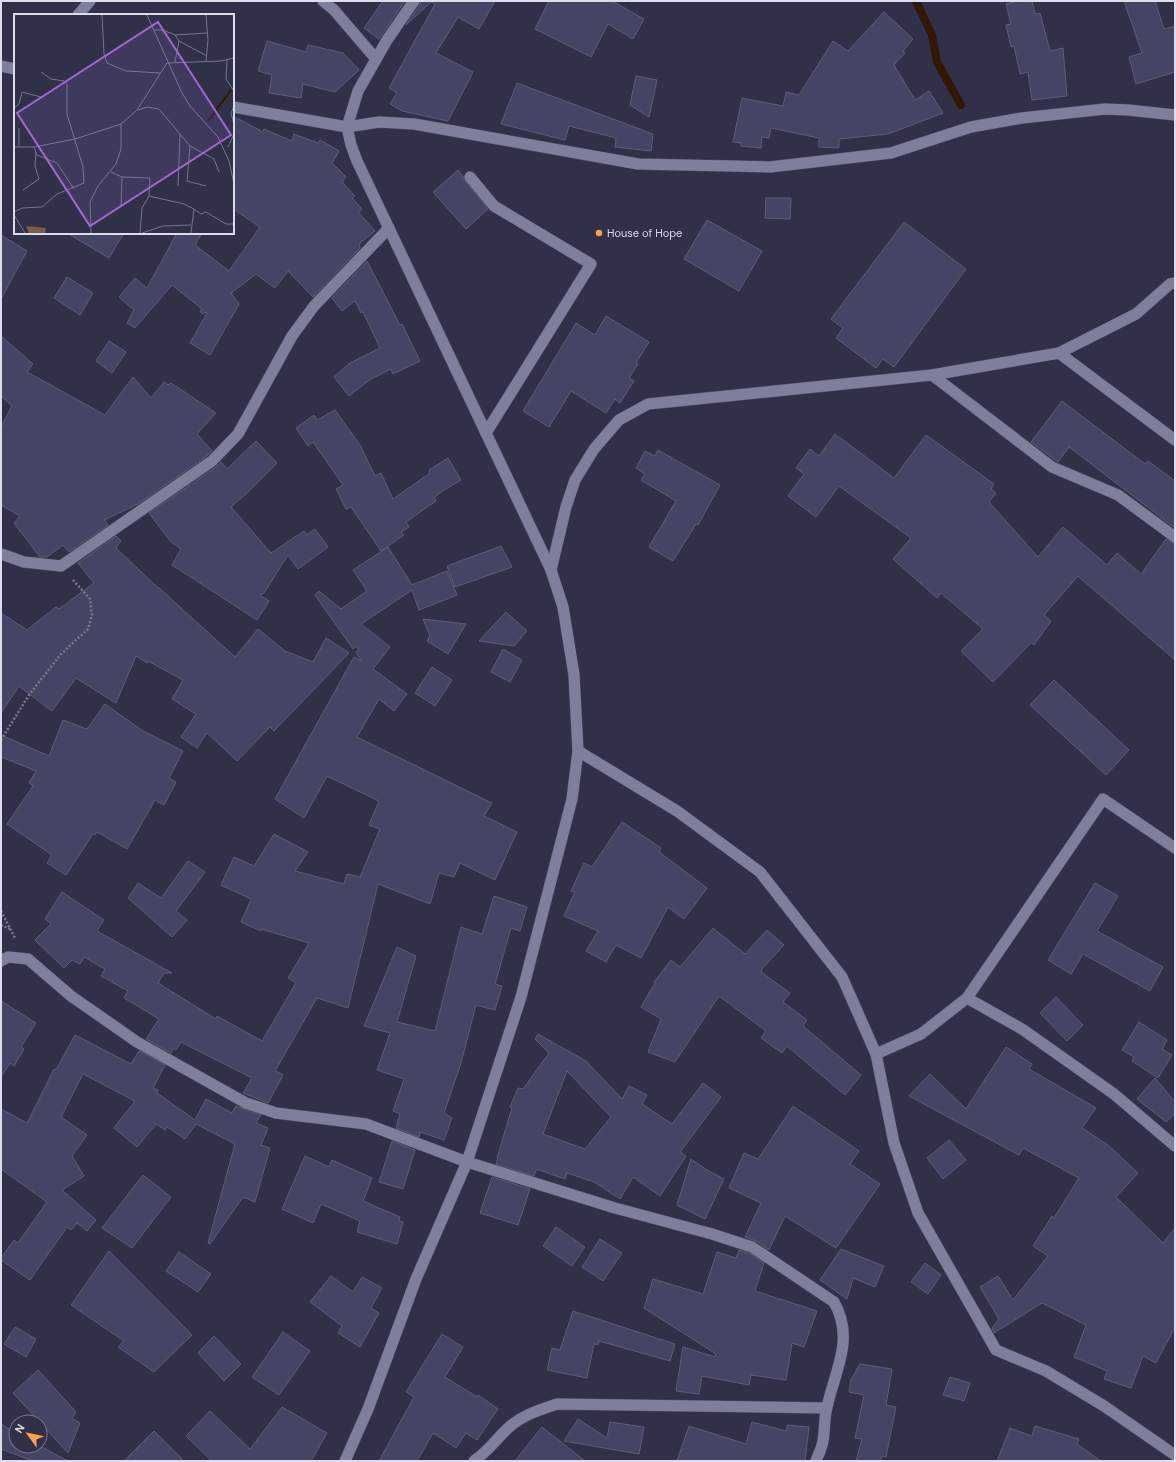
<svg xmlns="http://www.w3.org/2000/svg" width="1176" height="1462" font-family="'DM Sans',sans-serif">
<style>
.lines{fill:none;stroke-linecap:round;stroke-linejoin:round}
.stream{stroke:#311802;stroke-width:8}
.building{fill:#444464;stroke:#5c5d78;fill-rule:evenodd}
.service-casing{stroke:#4f4f63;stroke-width:12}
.minor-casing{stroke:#4f4f63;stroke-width:12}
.tertiary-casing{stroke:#4f4f63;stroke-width:12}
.path{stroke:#797a8f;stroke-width:2.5;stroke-dasharray:2 2;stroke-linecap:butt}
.service{stroke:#7e7f9b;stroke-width:11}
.minor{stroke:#7e7f9b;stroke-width:11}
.tertiary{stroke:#7e7f9b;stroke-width:11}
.poi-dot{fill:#fa9f4f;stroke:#303149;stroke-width:1.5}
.labels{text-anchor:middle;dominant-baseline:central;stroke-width:3.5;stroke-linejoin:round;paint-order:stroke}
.poi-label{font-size:11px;fill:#dbdcec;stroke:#303149;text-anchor:start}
.inset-river{fill:none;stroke:#311802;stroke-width:2}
.inset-road{fill:none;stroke:#74758a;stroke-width:1}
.view{fill:#9d6acf;fill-opacity:0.15;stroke:#9d6acf;stroke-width:2}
.inset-edge{fill:none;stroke:#dbdcec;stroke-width:2}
</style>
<rect width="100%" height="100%" fill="#303149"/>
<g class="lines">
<polyline class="stream" points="916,1 932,35 937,62 961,105"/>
</g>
<g class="building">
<polygon points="383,1 405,1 379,39 364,28"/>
<polygon points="421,1 495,1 479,29 458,17 436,53 473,72 448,121 402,111 390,104 397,93 389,88 435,4 431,2 406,25 420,5"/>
<polygon points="549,1 612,1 644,19 633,39 608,24 591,57 535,29"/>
<polygon points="1018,1 1032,1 1035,14 1040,13 1050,51 1063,48 1067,96 1032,100 1028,72 1020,74 1014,46 1011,47 1006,25 1011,24 1006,4"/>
<polygon points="1124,1 1155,1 1164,29 1175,26 1175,72 1136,84 1129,57 1142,53"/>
<polygon points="884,12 913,39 903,51 905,53 894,65 915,100 929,91 943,113 888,134 839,139 839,148 819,147 819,138 771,128 769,138 762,137 761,148 741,146 741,143 733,142 742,98 783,106 786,92 799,95 833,41 848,51"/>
<polygon points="267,41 306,52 308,45 343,53 359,70 335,92 303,84 301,98 269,93 272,75 258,71"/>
<polygon points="636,76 657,80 649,117 630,105"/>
<polygon points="517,83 653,134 651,151 615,147 616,138 569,126 565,140 501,124"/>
<polygon points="233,116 263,132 264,129 292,141 294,134 318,143 320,140 339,151 332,163 346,177 342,182 355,196 352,198 362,209 358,212 375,231 359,244 360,248 313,297 288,271 275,288 256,274 231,293 239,304 210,355 190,343 207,313 206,312 203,314 200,312 202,309 172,285 135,328 127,323 134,310 119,297 135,278 147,288 177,233 202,233 195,245 229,271 260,227 233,209"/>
<polygon points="458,170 463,177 465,181 488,209 466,229 433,192"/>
<polygon points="766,198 791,198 790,219 765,218"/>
<polygon points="707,220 762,251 739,291 684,259"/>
<polygon points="904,222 966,269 894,367 883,359 876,368 836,338 843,328 831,319"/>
<polygon points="67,233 124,233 109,258"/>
<polygon points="1,235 27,251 1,299"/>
<polygon points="367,261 400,325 402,324 420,361 393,374 391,369 371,379 349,396 334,377 350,363 380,348 363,312 361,313 355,301 342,311 332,298"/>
<polygon points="67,277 93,293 80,315 54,298"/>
<polygon points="606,316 649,342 636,363 638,364 629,378 634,381 620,403 615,399 606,413 571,391 549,427 523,411 576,323 595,335"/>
<polygon points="1,336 33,364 27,372 105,415 133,377 151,398 164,382 168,385 171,383 216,413 197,434 212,451 207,456 138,504 104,520 108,525 69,552 63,545 47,557 40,557 14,523 20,516 1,505 1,427 12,406 1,396"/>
<polygon points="109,341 126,352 112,373 96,361"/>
<polygon points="1062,401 1145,464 1148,461 1175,481 1175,528 1069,447 1058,462 1031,442"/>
<polygon points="335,410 360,445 375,476 381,473 393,499 430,473 429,470 448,458 461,480 441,492 434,498 436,501 406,522 409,527 401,532 404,535 381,551 351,507 346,509 336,489 343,485 313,442 308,446 296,428 314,415 317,420"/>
<polygon points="835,434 894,478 926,435 994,484 991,489 996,493 989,502 1038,557 1063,527 1107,565 1117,553 1141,574 1166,539 1175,544 1175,660 1078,576 1044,615 1051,621 1034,645 1031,643 993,682 961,651 983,629 941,593 937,598 893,559 911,538 839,486 816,517 788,496 804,474 796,468 810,449 819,456"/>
<polygon points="256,441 277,463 247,493 231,507 271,553 304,531 307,535 315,529 328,547 298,569 288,555 264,593 260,595 269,601 257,620 172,565 181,549 171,542 149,513 216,467 221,462 227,469"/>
<polygon points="658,450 720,485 698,525 696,524 673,561 649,547 676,501 641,480 645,474 636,468 645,451 655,456"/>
<polygon points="116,536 121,541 116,548 158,588 158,587 235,657 258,629 285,651 313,662 326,638 349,653 274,731 270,727 237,761 207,733 197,748 181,737 196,714 172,699 183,680 148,661 147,663 136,656 116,703 76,678 52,711 19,686 1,713 1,613 27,630 56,607 59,609 94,583 78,563"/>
<polygon points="501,546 512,567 455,587 447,566"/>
<polygon points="388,547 412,585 447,571 457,595 419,610 412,590 361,624 390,647 373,669 407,694 394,711 379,699 357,737 492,803 484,816 517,832 495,880 460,863 454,877 439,873 430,904 378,884 348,1008 317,998 275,1071 283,1075 268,1103 243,1093 252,1078 181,1042 176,1050 174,1048 171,1053 146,1039 159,1019 124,998 128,991 101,976 105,969 84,957 80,964 72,960 64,968 35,940 51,924 45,919 62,892 104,920 97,931 172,973 164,973 158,983 216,1019 217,1016 262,1041 296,983 288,978 309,943 261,929 261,931 241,922 251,899 221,885 234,857 254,866 274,834 308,852 295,871 344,884 347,874 360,877 380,829 369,825 379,801 327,776 304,818 275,799 354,657 362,661 356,653 359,649 355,646 353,649 315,595 319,591 341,609 367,591 353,570"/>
<polygon points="506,612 527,631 514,646 479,641"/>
<polygon points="423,619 466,624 448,654 427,641 430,636"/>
<polygon points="503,649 522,660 510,682 491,672"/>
<polygon points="432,667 452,680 435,706 415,693"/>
<polygon points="1054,680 1129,750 1106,775 1030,705"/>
<polygon points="105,704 143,731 183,751 169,778 176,782 164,805 155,800 127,849 97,832 95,835 93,834 66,875 47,863 52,855 7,824 33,786 29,783 36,771 1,757 1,735 49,756 63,720 87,729"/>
<polygon points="622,822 661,848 659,852 707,888 684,919 668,907 641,958 616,945 606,962 586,951 598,931 564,916 575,892 571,891 584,863 592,867"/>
<polygon points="188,861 205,872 176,911 187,920 172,937 128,898 138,883 161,898"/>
<polygon points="1095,883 1118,896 1097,931 1163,967 1150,991 1083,954 1071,974 1048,960"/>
<polygon points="494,896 527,907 520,931 511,928 495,984 502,986 495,1010 476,1005 461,1063 444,1113 452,1118 444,1140 420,1132 419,1137 396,1128 400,1114 393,1111 404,1079 377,1070 390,1033 364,1026 397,947 416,956 397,1022 435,1031 461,927 482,934"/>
<polygon points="713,928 745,954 767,930 784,945 761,970 762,971 761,972 790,993 783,1002 807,1020 803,1026 861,1075 845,1095 787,1046 782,1053 761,1038 766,1031 719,996 675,1062 648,1052 661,1019 641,1007 655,983 654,982 671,960 680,967"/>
<polygon points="1056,997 1083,1025 1067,1041 1040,1013"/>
<polygon points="1,1001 36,1023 21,1047 24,1049 14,1066 10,1063 1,1077"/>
<polygon points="1139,1022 1167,1040 1162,1049 1172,1055 1158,1078 1132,1061 1134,1057 1122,1050"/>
<path d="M538,1034L586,1061L622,1099L629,1086L647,1095L642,1104L672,1124L703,1083L721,1097L680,1152L686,1156L660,1196L633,1177L620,1199L594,1182L567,1173L565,1179L539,1170H536L534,1176L496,1164L498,1158H497L512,1108L510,1107L518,1088L523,1089L549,1053L535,1039ZM567,1071L611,1117L585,1149L543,1134Z"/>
<polygon points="75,1035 131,1064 139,1051 165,1065 153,1088 158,1090 157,1093 195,1120 206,1099 232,1113 236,1106 261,1115 256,1123 268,1128 261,1145 270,1148 255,1202 243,1197 210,1244 208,1243 235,1144 196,1124 185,1139 167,1127 165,1130 156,1124 137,1147 114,1128 135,1101 83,1074 61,1117 87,1135 72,1156 84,1176 62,1190 96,1220 87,1231 77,1223 71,1230 67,1227 30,1280 1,1260 1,1258 14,1240 18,1243 47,1202 1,1169 1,1109 27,1123 54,1069 56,1070"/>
<polygon points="1006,1047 1032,1064 1029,1069 1096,1108 1082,1128 1108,1145 1138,1173 1116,1197 1163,1243 1175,1228 1175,1327 1156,1363 1143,1356 1131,1388 1104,1379 1107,1371 1074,1357 1086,1325 1042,1303 994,1333 992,1328 999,1319 980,1287 998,1276 1013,1300 1048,1256 1033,1246 1052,1216 1054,1218 1079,1178 1023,1148 1019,1155 909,1096 930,1074 966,1109"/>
<polygon points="1155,1078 1175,1102 1175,1114 1166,1122 1137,1099"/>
<polygon points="793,1106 859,1151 850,1164 880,1184 836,1248 785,1216 769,1250 756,1241 745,1237 761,1203 729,1188 744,1153 758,1159"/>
<polygon points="949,1140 966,1160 943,1179 927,1158"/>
<polygon points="392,1141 415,1150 403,1189 379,1182"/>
<polygon points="305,1156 329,1167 332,1160 372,1178 363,1201 400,1217 399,1221 403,1222 397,1244 357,1232 360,1221 321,1204 313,1223 282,1209"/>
<polygon points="691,1159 707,1170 724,1179 705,1219 677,1205"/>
<polygon points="143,1175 171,1197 132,1248 102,1228"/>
<polygon points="492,1177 530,1189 518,1225 480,1213"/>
<polygon points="556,1227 585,1247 572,1266 543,1246"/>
<polygon points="600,1239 622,1253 603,1281 582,1267"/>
<polygon points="841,1249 884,1266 875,1287 853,1278 847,1299 820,1280"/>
<polygon points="739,1250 749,1253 764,1263 755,1291 817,1311 804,1347 792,1343 786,1380 751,1375 749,1385 702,1376 699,1394 676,1391 683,1347 715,1357 716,1354 644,1308 653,1279 703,1294 717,1252 736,1258"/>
<polygon points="109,1251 192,1335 154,1372 118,1347 124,1341 71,1305"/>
<polygon points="179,1252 211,1274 198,1292 166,1271"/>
<polygon points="925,1263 941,1275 928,1294 911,1282"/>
<polygon points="331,1276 353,1292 362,1277 382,1288 371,1308 379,1313 360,1347 338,1333 342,1326 310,1302"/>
<polygon points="573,1311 675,1344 670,1361 599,1341 598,1345 594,1344 587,1378 547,1370 552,1348 560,1350"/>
<polygon points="15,1327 36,1339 26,1357 4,1344"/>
<polygon points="283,1332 310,1351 279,1395 252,1377"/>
<polygon points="442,1334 463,1347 445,1377 477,1397 478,1395 498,1409 477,1440 466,1433 456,1448 433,1433 417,1461 379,1461 414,1397 406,1392"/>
<polygon points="214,1336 241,1364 224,1381 198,1353"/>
<polygon points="860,1364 892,1369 886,1405 896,1407 886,1457 882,1456 880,1461 856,1461 862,1439 855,1438 864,1395 849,1392 851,1380"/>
<polygon points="38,1370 76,1412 72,1418 80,1423 68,1453 13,1393"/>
<polygon points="950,1377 970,1383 964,1401 943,1395"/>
<polygon points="282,1407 327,1433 311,1461 212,1461 186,1436 210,1411 250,1449"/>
<polygon points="578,1419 607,1438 610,1422 644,1427 639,1454 564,1441"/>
<polygon points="752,1422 786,1431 787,1425 809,1427 805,1461 677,1461 689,1426 746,1444"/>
<polygon points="1,1424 16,1433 16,1446 40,1446 68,1461 33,1461 1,1449"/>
<polygon points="1035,1426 1079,1439 1077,1444 1101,1461 997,1461 1010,1428 1032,1436"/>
<polygon points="542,1427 585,1461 515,1461"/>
<polygon points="154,1431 184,1461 124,1461"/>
</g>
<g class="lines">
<g class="service-casing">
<polyline id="service" points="470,177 494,206 591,264 486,433"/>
</g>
<g class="minor-casing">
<g id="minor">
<polyline points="323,1 334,10 376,59"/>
<polyline points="78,15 90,1"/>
<polyline points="1059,353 1136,314 1170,284 1175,283"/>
<polyline points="932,375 1052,467 1118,495 1175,537"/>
<polyline points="1,554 24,562 61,566 212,461 238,434 292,336 314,306 389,228"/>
<polyline points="551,570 566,507 575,480 594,449 619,420 648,404 932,375 1059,353 1175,440"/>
<polyline points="578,751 677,811 760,872 842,977 876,1054 894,1143 918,1213 996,1350 1046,1371 1104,1406 1175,1455"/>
<path d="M1,961L8,957L28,959L71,996L137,1042L246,1103L276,1113L366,1124L467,1162L615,1208L712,1234L752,1247L834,1302C855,1339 835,1370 827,1407C824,1418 825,1430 823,1441C822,1448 818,1455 816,1461"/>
<polyline points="967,998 1022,1029 1114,1094 1175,1146"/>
<polyline points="876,1054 921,1034 967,998 1103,799 1175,848"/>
<path d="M474,1461C487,1452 496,1440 507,1429C522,1415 539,1410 557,1404L826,1408"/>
</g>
</g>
<g class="tertiary-casing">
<g id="tertiary">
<polyline points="1,66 15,69"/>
<polyline points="233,107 347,127 379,122 414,124 638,164 770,167 891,153 971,127 1022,118 1105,109 1128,110 1175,115"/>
<polyline points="345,1461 368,1409 416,1279 467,1162 521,997 572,799 578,751 574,675 563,607 551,570 357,161 351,145 347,127 358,91 387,40 414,1"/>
</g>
</g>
<g class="path">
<polyline points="1,740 29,695 61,654 88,629 92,615 90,599 73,580"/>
<polyline points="1,911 15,938"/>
<polyline points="1,925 10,929"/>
</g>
<use href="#service" class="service"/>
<use href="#minor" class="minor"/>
<use href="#tertiary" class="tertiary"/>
</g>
<circle class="poi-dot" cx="599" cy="233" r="4"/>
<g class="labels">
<g class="poi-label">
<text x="607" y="233">House of Hope</text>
</g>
</g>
<g transform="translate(14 14)">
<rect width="220" height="220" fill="#303149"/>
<path d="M12,212L32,214L31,219H15Z" fill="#7c5e46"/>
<path class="inset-river" d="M194,107L217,76"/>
<path class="inset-road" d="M88,1L90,40L93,49L112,57L146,59M133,1L168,79L176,92L204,123L215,147L220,170M192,1L194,26L192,47M139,16H149L161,21L193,19M161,21L165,27L193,42M213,46L212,65L220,77M161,48L165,27M220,92L217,99L220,110M0,94L5,90L8,78L27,83M124,96L133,93L145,95L176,132L173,167L192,172M5,132V114M176,132L200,145L205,158M0,133H20L61,125L107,110L123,96L153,49L207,47L220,44M20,133L23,141L43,149L60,175M214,133L220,120M97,158L108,163L136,164L135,182L128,194L126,219M164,172L166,121M9,176L25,165L21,152L22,138M135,182L170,190L180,195L177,219M107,193L108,163M180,195L187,200L192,198L212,210H220M0,198L8,194L28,193L43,180L70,169L69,153L53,100V70L50,67L37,65L27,58M0,201L11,219M77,219L76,188L84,172L102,150L107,135V110M128,219L149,212L177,211"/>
<path class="view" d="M144,8L217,121L76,212L3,99Z"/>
<rect width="220" height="220" class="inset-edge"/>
</g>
<rect width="1176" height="1462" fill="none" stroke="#dbdcec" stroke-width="4"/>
<g transform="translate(28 1434) rotate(303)"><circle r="19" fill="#303149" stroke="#74758a"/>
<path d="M0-3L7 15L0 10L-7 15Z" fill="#fa9f4f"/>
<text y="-6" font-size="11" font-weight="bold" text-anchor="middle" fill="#dbdcec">N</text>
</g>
</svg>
